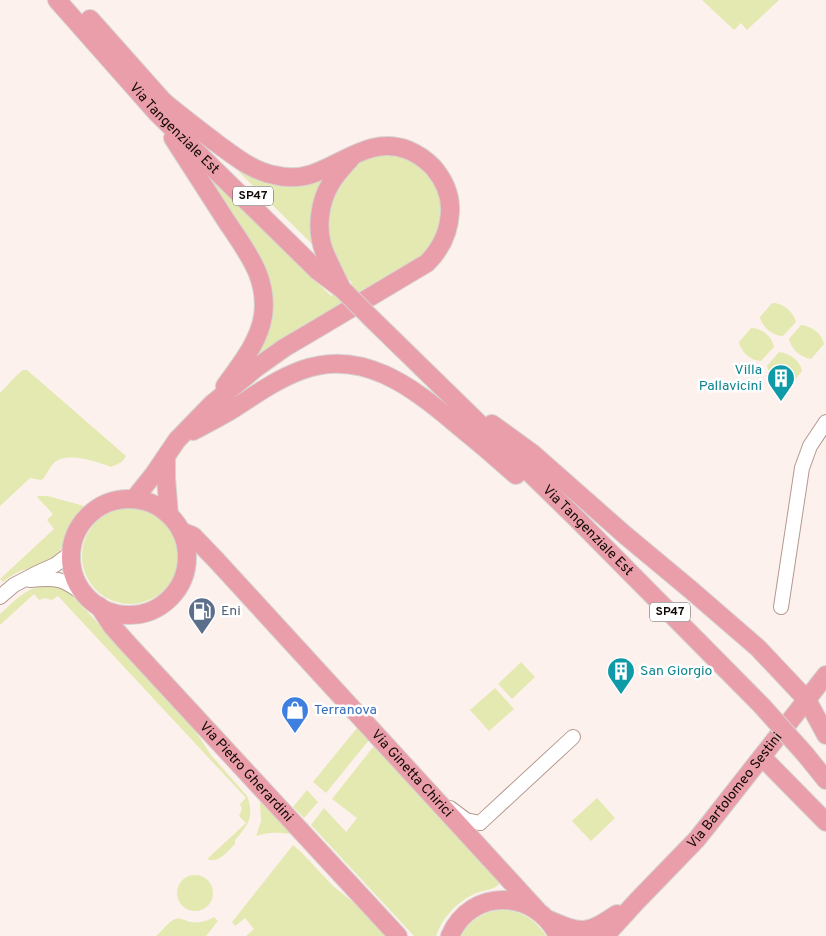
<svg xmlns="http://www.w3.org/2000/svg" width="826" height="936" font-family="Overpass,sans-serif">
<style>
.green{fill:#e4e9b1}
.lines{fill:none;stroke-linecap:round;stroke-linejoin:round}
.minor-casing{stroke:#b4998f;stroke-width:16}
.major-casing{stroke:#d4d3d2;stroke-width:20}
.minor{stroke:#fff;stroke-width:14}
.major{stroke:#ea9eaa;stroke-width:18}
.major-bridge-casing{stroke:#d4d3d2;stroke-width:20;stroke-linecap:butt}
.major-bridge{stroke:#ea9eaa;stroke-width:18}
.labels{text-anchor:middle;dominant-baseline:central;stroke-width:5;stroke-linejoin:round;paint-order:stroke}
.shield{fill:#fff;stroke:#595351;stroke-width:1}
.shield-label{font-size:12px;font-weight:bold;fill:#120906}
.street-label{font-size:14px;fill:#120906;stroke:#fff}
.culture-label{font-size:14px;fill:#0d838f;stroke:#fff;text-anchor:end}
.service-label{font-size:14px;fill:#4e5e75;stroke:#fff;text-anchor:start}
.shop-label{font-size:14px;fill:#366cbe;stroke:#fff;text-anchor:start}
</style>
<rect width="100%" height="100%" fill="#fdf1ed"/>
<g class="green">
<polygon points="702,0 779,0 747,30 741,23 734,30"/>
<path d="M385,155C395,156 403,157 412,161C442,177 449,213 434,241C431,247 426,251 422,256L255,358L268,317L202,170L331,296L352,283L344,274L325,232L335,189L357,164L367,159Z"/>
<polygon points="235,165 324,176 314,246 234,167"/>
<path d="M772,303C783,303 793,311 796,322L783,336C773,336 762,327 760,317Z"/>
<path d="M801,325C812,326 822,334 824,344L811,359C801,358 791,349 789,339Z"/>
<path d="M751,328C761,328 772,336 774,347L761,361C751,361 741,352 739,342Z"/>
<path d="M779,352C790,353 800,361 802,371L790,386C780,385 769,376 767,366Z"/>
<path d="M23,370H27L126,456L122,462L111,467C97,462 67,451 54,463C49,468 47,474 43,479L41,480L30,478L0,506V393C8,385 15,376 23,370Z"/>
<path d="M38,496H48L84,506V508C79,513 74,519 70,526C64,538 64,551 52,560C45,566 36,566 27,569C18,571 10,576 3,582L0,579L54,529L47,520L53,514L37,497Z"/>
<circle cx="130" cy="556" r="48"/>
<path d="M48,585C57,587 64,589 71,594L188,720L211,755L247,796C255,816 248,826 235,840V844C227,852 219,864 207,859L246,823L239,816L242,809L240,804L246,798L58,596L52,600L45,598L39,600L34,594L0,625V614C16,600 26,587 48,585Z"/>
<polygon points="521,662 535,677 512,699 498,684"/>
<polygon points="495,688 514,709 489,731 470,710"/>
<polygon points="357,728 369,740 326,793 313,782"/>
<path d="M374,746L498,877L500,882C496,891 480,890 472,895C455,904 442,918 436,936H414L311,825L324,808L346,832L357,818L332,799Z"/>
<polygon points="307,790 318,802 304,818 293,807"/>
<polygon points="597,798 615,818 591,841 572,821"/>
<path d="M261,801L290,832V834C276,832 269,832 256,836L261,821L260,803Z"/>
<polygon points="293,845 301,852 333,886 363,910 387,936 246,936 254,929 245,918 235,926 232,922"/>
<circle cx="195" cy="893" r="18"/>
<path d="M502,910C521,910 536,920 546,936H461C470,920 484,911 502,910Z"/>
<path d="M214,917L218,921L206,936H156C162,931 168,922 175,919C179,918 182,919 187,921C196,924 206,922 214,917Z"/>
</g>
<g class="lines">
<g class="minor-casing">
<g id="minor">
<path d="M30,580C58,577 63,579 85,595"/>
<polyline points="0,597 14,585 37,573 55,565 72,552"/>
<polyline points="781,607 802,468 810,446 826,422"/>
<polyline points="450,808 466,820 480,823"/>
<polyline points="480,823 573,737"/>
</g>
</g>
<g class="major-casing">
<g id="major">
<path id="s1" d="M57,0L156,112L318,271L342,289"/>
<polyline points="90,19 171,110"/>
<path d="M173,138C191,166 209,194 227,222C238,238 251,256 258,274C263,287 265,302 263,316C259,342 240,365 225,386"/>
<path d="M341,287C335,275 329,263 324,251C316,230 319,202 331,183C336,174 344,166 351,158"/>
<path id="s2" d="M370,317L577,519L762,706"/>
<polyline points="492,424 532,453 625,535 691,590 758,648 807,700 826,735"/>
<path d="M193,431C206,424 220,417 233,409C255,395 277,379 302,370C362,348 412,387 455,423C476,440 496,457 516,475"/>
<polyline points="166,457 166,478 169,515"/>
<path d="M134,499L154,474L177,440L212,404L256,368L284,348L318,328L427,263C441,249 449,233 450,212C451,195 444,180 433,167C426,160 418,154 408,150C371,136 345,163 312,174C300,178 286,178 274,175C252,171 233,155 215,142C198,129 181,116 164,102"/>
<circle cx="129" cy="557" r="58"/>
<path id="s3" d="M181,531L193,536L217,561L537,910"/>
<path id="s4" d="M99,606L112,626L128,644L398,936"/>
<polyline points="805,754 826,780"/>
<polyline points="762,757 826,822"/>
<path d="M547,919C582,934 586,935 617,914"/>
<path d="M450,936C471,887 536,889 558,936"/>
<path id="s5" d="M605,936L637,901L697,839L709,824L826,675"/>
</g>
</g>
<use href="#minor" class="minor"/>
<use href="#major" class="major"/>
<g class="major-bridge-casing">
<g id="major-bridge">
<polyline points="342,289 370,317"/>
<polyline points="762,706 805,754"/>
</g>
</g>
<use href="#major-bridge" class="major-bridge"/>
</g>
<defs>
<g id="building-pin" transform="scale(1.4375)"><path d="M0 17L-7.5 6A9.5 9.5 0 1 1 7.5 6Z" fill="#0f9aa8" stroke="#fff"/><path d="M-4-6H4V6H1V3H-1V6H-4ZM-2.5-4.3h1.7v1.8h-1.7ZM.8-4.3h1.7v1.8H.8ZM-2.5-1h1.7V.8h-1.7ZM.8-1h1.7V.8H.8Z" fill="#fff"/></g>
<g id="fuel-pin" transform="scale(1.4375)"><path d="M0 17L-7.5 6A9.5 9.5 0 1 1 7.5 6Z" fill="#5c6f8a" stroke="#fff"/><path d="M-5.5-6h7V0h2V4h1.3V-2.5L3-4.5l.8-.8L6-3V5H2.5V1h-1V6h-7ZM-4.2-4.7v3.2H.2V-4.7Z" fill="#fff"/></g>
<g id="shop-pin" transform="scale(1.4375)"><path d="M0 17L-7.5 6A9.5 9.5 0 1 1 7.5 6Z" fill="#3f7fe0" stroke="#fff"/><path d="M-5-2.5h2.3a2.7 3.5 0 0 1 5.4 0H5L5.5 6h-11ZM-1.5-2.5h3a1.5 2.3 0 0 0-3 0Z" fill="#fff"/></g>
</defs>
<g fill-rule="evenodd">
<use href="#building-pin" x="781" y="378"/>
<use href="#fuel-pin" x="202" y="611"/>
<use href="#building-pin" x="621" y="671"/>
<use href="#shop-pin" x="295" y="710"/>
</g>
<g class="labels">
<g class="shield">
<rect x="233" y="186.5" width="40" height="19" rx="4"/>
<rect x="650" y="602.5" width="40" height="19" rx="4"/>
</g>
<g class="shield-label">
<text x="253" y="196">SP47</text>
<text x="670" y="612">SP47</text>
</g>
<g class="street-label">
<text stroke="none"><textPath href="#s1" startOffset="174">Via Tangenziale Est</textPath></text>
<text stroke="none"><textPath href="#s2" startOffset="305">Via Tangenziale Est</textPath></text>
<text stroke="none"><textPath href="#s4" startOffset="222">Via Pietro Gherardini</textPath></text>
<text stroke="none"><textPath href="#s3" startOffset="336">Via Ginetta Chirici</textPath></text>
<text stroke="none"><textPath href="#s5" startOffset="195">Via Bartolomeo Sestini</textPath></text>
</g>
<g class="culture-label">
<text x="762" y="370">Villa<tspan x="762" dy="16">Pallavicini</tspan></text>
<text x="640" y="671" text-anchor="start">San Giorgio</text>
</g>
<g class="service-label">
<text x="221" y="611">Eni</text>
</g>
<g class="shop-label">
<text x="314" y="710">Terranova</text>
</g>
</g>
</svg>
